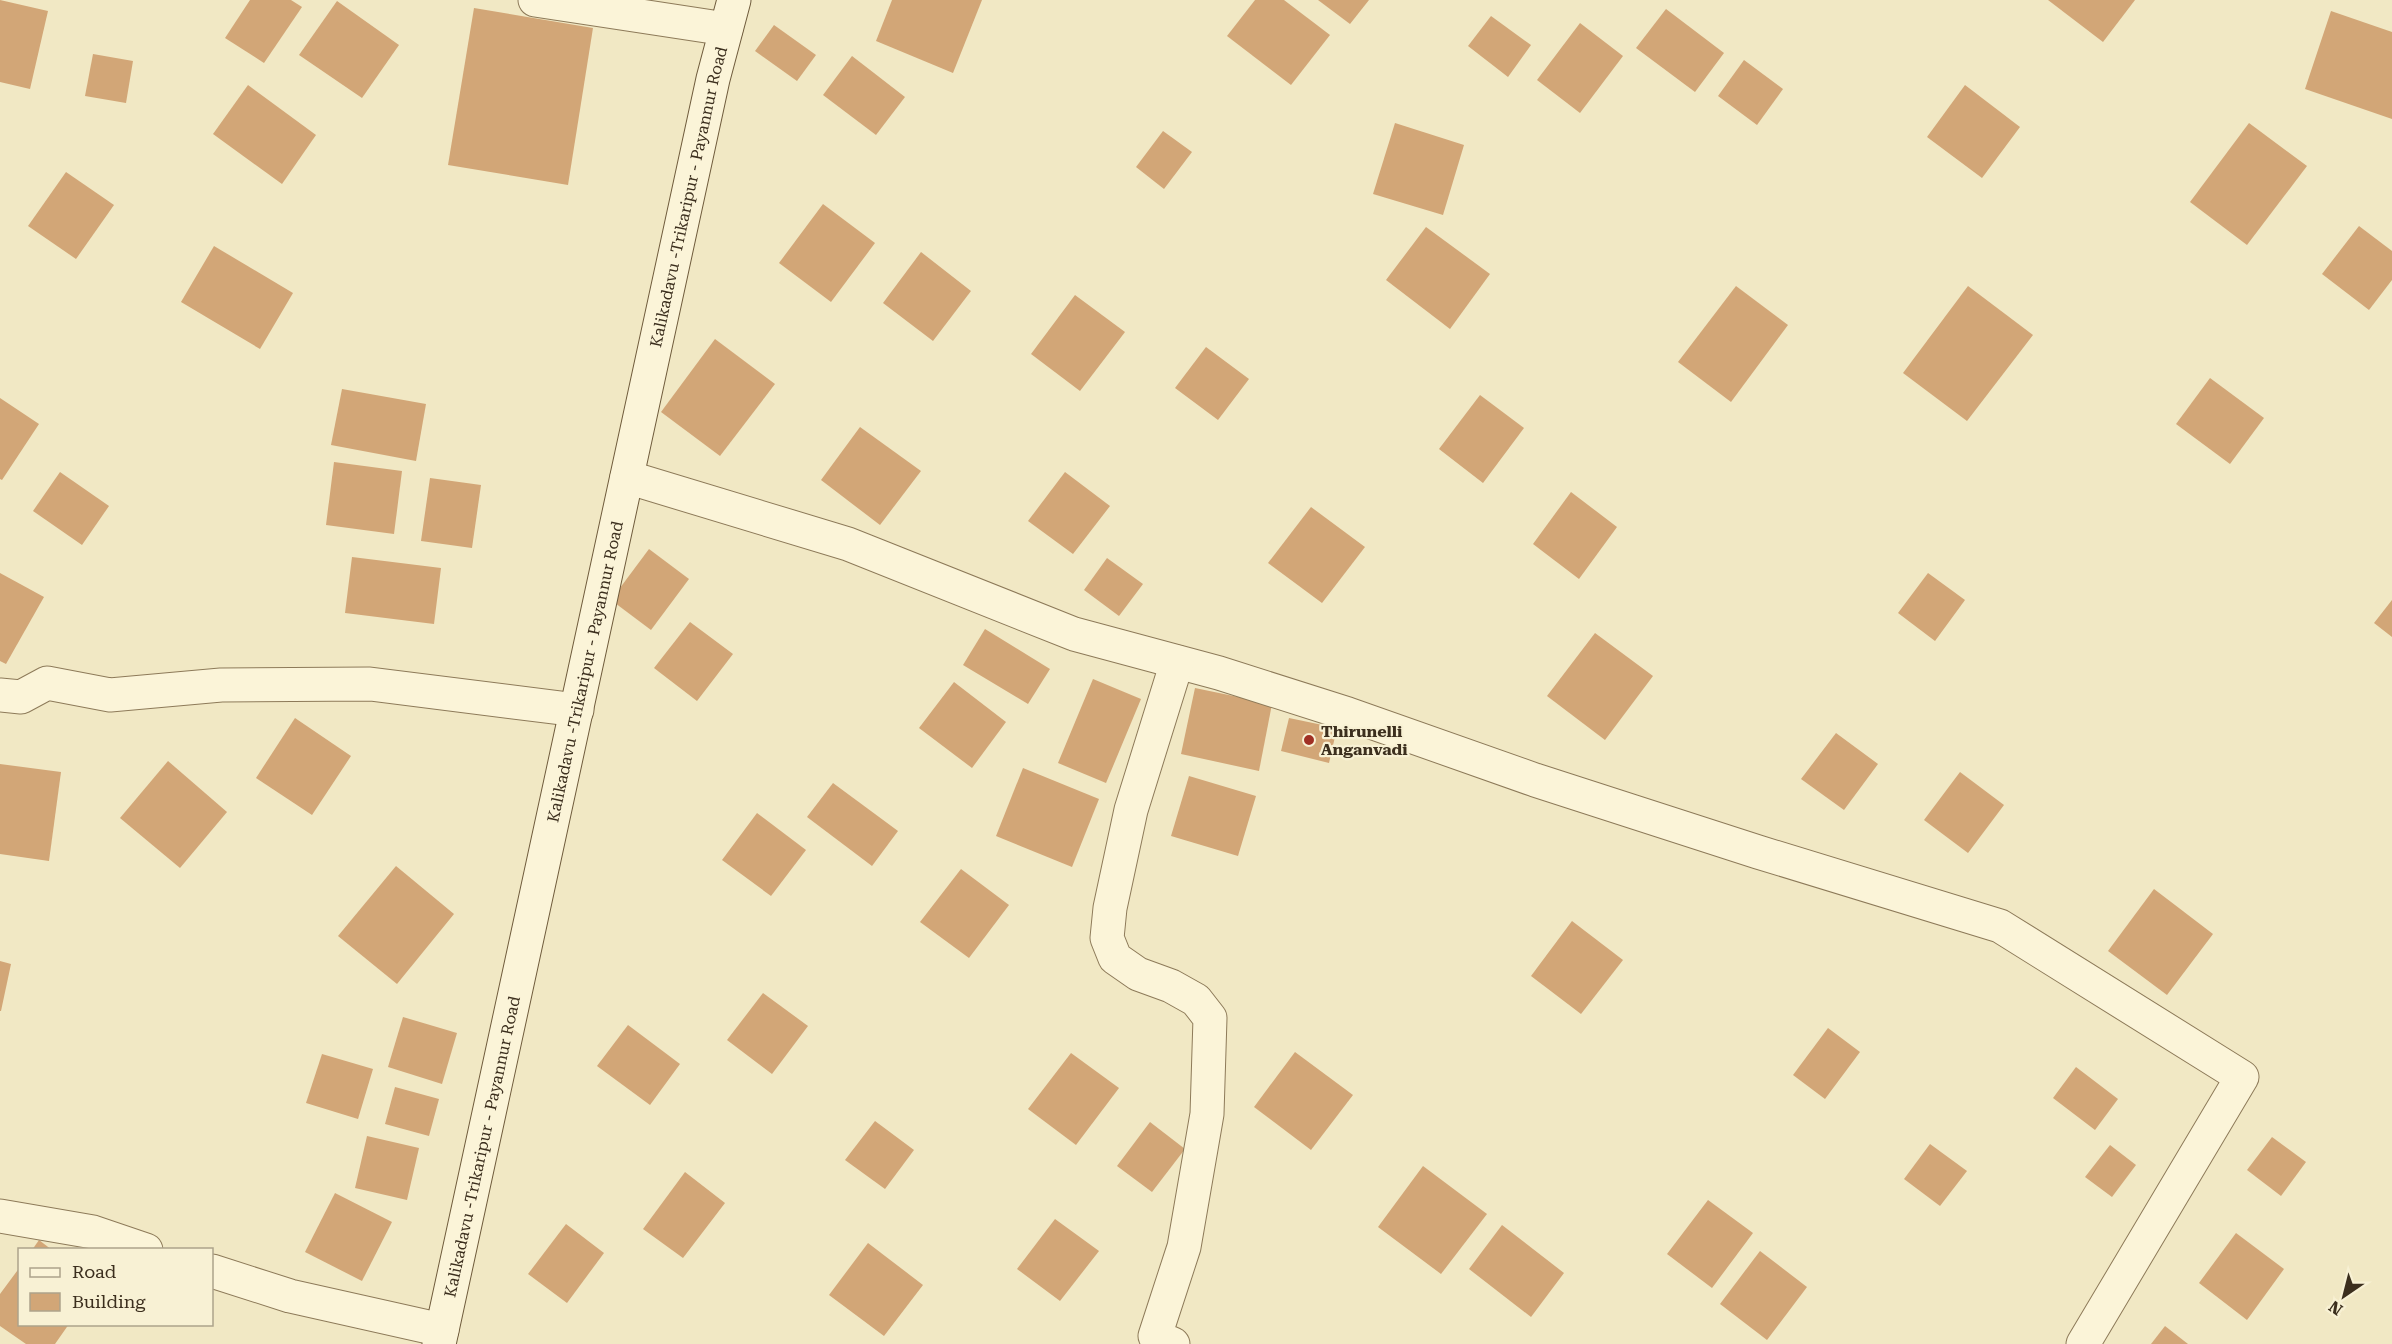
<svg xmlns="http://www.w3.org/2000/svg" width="2392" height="1344" font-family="'Roboto Serif',serif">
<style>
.building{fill:#d2a677}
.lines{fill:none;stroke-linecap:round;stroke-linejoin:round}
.street-casing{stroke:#8d7a59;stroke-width:35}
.secondary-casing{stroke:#6f5b3c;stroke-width:35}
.street{stroke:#fbf4d8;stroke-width:33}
.secondary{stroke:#fbf4d8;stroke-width:33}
.poi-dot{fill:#a03024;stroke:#f8f1d4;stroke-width:2}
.labels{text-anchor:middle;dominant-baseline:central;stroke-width:4.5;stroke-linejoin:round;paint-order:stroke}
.street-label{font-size:16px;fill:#3c2f1e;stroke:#f8f1d4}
.poi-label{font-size:16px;font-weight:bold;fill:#3c2f1e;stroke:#f8f1d4;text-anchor:start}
</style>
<rect width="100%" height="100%" fill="#f1e8c4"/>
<g class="building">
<polygon points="0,0 48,11 30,89 0,82"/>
<polygon points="250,0 291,0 302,7 264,63 225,38"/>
<polygon points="892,0 982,0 953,73 876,41"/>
<polygon points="1255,0 1284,0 1330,35 1291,85 1227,36"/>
<polygon points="1318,0 1369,0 1350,24"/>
<polygon points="2048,0 2135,0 2103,42"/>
<polygon points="337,1 399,45 362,98 299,55"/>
<polygon points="474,8 593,28 568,185 448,165"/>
<polygon points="1666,9 1724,53 1695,92 1636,48"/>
<polygon points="2331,11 2392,32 2392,119 2305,89"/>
<polygon points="1491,16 1531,45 1508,77 1468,46"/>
<polygon points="1580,23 1623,56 1580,113 1537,80"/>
<polygon points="774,25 816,55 797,81 755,51"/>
<polygon points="93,54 133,61 126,103 85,96"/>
<polygon points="852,56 905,97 876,135 823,95"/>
<polygon points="1744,60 1783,89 1757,125 1718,96"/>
<polygon points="248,85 316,135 282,184 213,134"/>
<polygon points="1965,85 2020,127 1982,178 1927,137"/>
<polygon points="1395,123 1464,145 1443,215 1373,194"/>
<polygon points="2249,123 2307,166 2247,245 2190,202"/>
<polygon points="1163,131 1192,152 1164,189 1136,167"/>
<polygon points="66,172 114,205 76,259 28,226"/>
<polygon points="823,204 875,243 831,302 779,263"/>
<polygon points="2359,226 2392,251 2392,280 2369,310 2322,274"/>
<polygon points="1426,227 1490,274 1450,329 1386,280"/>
<polygon points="214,246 293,293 260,349 181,302"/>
<polygon points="921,252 971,291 933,341 883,303"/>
<polygon points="1736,286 1788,325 1731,402 1678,362"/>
<polygon points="1968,286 2033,335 1967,421 1903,373"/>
<polygon points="1075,295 1125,332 1080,391 1031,354"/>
<polygon points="715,339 775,384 720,456 661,412"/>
<polygon points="1206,347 1249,379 1218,420 1175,388"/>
<polygon points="2210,378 2264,418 2230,464 2176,424"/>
<polygon points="342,389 426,404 416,461 331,445"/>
<polygon points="1480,395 1524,428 1483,483 1439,449"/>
<polygon points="0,398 39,424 2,480 0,479"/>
<polygon points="860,427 921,471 880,525 821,480"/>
<polygon points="334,462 402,471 394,534 326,525"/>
<polygon points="60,472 109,506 82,545 33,511"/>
<polygon points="1065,472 1110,506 1073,554 1028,521"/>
<polygon points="430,478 481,485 472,548 421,541"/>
<polygon points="1571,492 1617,527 1579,579 1533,544"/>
<polygon points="1311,507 1365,547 1322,603 1268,563"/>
<polygon points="649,549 689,579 651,630 611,600"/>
<polygon points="352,557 441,568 434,624 345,613"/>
<polygon points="1107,558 1143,584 1119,616 1084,590"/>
<polygon points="0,573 44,597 6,664 0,661"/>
<polygon points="1928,573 1965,600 1935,641 1898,613"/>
<polygon points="2392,600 2392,637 2374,623"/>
<polygon points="690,622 733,654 697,701 654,668"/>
<polygon points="985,629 1050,669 1028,704 963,665"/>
<polygon points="1595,633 1653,676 1605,740 1547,696"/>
<polygon points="1093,679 1141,699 1106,783 1058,763"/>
<polygon points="954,682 1006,722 972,768 919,728"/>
<polygon points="1195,688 1272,704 1259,771 1181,754"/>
<polygon points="295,718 351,756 312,815 256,778"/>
<polygon points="1289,718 1337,728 1329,763 1281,751"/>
<polygon points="1836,733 1878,764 1844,810 1801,779"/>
<polygon points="168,761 227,812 180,868 120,818"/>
<polygon points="0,764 61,772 49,861 0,854"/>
<polygon points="1023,768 1099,799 1072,867 996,836"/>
<polygon points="1960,772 2004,805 1968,853 1924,820"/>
<polygon points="1189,776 1256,796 1238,856 1171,836"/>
<polygon points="833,783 898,831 872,866 807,817"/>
<polygon points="757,813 806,850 771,896 722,860"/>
<polygon points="396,866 454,914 397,984 338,936"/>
<polygon points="961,869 1009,905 969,958 920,922"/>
<polygon points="2154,889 2213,934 2167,995 2108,951"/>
<polygon points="1572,921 1623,960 1581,1014 1531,976"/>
<polygon points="0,961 11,964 1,1011 0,1011"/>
<polygon points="763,993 808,1026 772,1074 727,1040"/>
<polygon points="403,1017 457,1033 442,1084 388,1067"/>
<polygon points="628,1025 680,1064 650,1105 597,1066"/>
<polygon points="1828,1028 1860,1052 1825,1099 1793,1075"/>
<polygon points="1295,1052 1353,1095 1311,1150 1254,1107"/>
<polygon points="1071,1053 1119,1088 1076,1145 1028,1109"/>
<polygon points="322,1054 373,1069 358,1119 306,1103"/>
<polygon points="2076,1067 2118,1099 2095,1130 2053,1098"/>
<polygon points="395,1087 439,1099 429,1136 385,1124"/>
<polygon points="875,1121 914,1150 885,1189 845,1160"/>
<polygon points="1150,1122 1185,1149 1152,1192 1117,1166"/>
<polygon points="367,1136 419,1148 407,1200 355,1188"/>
<polygon points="2272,1137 2306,1162 2281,1196 2247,1170"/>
<polygon points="1930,1144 1967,1171 1940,1206 1904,1179"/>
<polygon points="2110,1145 2136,1165 2112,1197 2085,1177"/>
<polygon points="1423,1166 1487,1214 1441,1274 1378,1227"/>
<polygon points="685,1172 725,1203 683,1258 643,1229"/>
<polygon points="335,1193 392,1222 362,1281 305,1252"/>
<polygon points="1708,1200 1753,1233 1712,1288 1667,1254"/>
<polygon points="1055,1219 1099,1251 1060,1301 1017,1269"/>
<polygon points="566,1224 604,1253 567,1303 528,1274"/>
<polygon points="1502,1225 1564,1273 1531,1317 1469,1269"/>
<polygon points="2236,1233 2284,1269 2247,1320 2199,1283"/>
<polygon points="39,1240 52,1250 32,1250"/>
<polygon points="868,1243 923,1285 884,1336 829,1295"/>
<polygon points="1760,1251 1807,1287 1767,1340 1720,1304"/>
<polygon points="20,1267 20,1324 69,1324 55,1344 26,1344 0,1326 0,1294"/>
<polygon points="2165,1326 2188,1344 2151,1344"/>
</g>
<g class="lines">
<g class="street-casing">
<g id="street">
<polyline points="535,0 726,29"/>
<polyline points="627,477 848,544 1074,634 1219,673 1348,714 1535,780 1758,852 2000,926 2242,1077 2083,1344"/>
<polyline points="0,695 21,697 47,683 110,695 221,685 370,684 577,710"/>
<polyline points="0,1216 93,1232 146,1250"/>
<polyline points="212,1271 290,1296 442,1330"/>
<polyline points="1173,1344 1155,1336 1184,1247 1207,1114 1210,1018 1196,1000 1171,986 1138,974 1115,958 1107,938 1110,908 1131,810 1177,662"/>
</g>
</g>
<g class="secondary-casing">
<g id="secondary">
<path id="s1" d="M439,1344L713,79L734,0"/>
</g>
</g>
<use href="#street" class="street"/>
<use href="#secondary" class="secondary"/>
</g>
<circle class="poi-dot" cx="1309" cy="740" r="6"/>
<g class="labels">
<g class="street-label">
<text stroke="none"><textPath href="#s1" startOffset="1174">Kalikadavu -Trikaripur - Payannur Road</textPath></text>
<text stroke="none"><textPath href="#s1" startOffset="688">Kalikadavu -Trikaripur - Payannur Road</textPath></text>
<text stroke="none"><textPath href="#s1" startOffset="202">Kalikadavu -Trikaripur - Payannur Road</textPath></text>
</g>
<g class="poi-label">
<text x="1321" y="731">Thirunelli<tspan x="1321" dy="18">Anganvadi</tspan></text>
</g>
</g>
<rect x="18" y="1248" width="195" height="78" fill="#f8f1d4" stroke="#ada38b" stroke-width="1.5"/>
<rect x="30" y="1268" width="30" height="9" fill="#fbf4d8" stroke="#ada38b" stroke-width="1.5"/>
<text x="72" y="1278" font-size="18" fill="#3c2f1e">Road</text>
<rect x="30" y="1293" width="30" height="18" fill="#d2a677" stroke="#ada38b" stroke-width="1.5"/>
<text x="72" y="1308" font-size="18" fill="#3c2f1e">Building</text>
<g transform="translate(2344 1296) rotate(215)" stroke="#f8f1d4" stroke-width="4.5" paint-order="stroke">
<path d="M0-4.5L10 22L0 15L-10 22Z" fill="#3c2f1e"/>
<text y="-9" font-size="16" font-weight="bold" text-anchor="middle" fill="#3c2f1e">N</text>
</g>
</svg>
